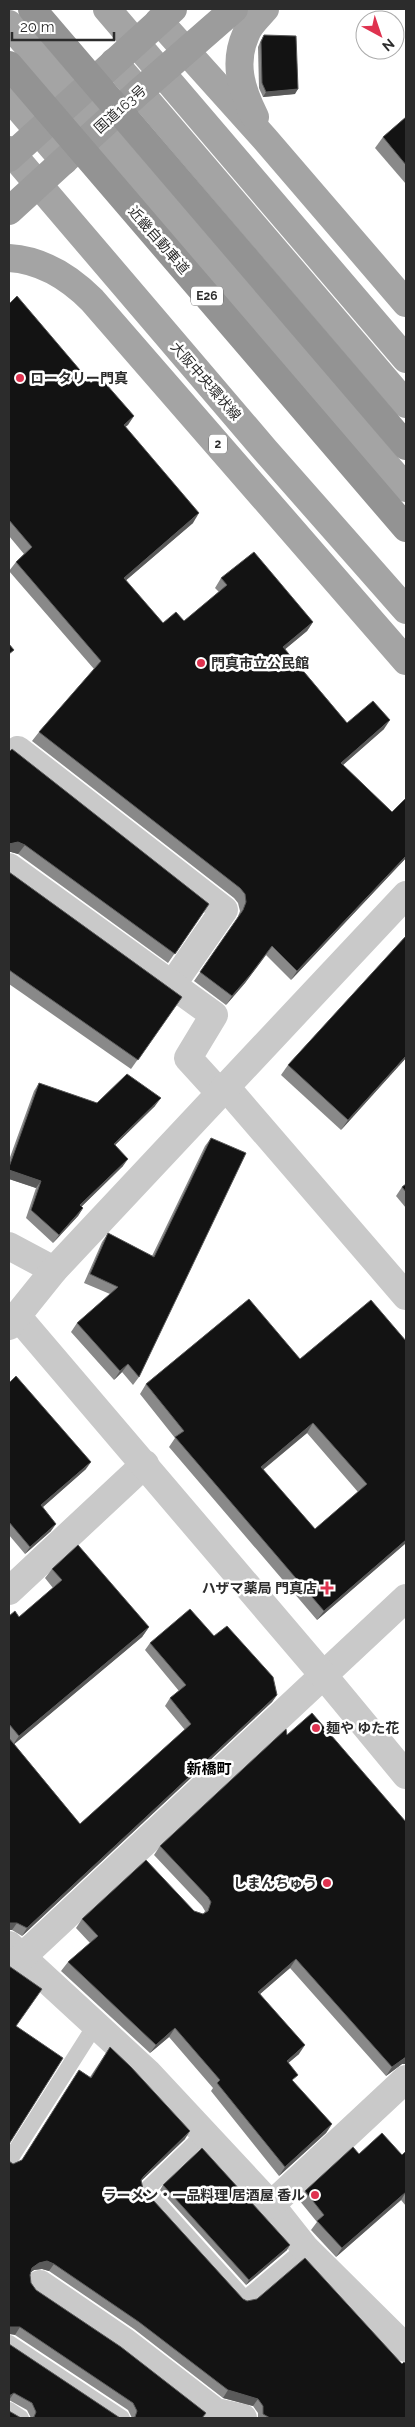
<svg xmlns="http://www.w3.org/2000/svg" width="415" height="2427" font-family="Raleway,'Noto Sans JP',sans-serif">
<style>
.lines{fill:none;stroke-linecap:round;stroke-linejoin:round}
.service{stroke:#c9c9c9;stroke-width:16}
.minor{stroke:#c9c9c9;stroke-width:28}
.tertiary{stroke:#c9c9c9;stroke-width:28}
.primary{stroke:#a4a4a4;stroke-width:28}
.trunk{stroke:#9c9c9c;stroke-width:28}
.motorway{stroke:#939393;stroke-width:28}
.wall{fill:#898989;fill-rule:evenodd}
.shaded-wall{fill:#5a5a5a}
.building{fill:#131313;stroke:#5a5a5a;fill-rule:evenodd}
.poi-dot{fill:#df324f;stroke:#fff;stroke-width:2}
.labels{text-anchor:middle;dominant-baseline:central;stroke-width:5;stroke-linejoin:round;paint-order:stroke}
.shield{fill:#fff;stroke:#6b6b6b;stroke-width:1}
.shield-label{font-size:12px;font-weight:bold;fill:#2c2c2c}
.street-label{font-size:14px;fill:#2c2c2c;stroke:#fff}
.poi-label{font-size:14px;font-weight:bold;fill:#2c2c2c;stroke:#fff;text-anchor:start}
.neighbourhood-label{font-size:15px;font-weight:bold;fill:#000;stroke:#fff}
</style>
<rect width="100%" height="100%" fill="#fff"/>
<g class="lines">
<g class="service">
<polyline points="204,2134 146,2190 245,2299 305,2248"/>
<polyline points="9,2161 96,2024"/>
<polyline points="9,2343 122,2418"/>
<polyline points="9,2410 21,2418"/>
</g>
<g class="minor">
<polyline points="18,750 224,910 172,985"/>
<polyline points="9,867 214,1015 188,1058 219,1092"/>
<polyline points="225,1086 406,1296"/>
<polyline points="9,1246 54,1270"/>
<polyline points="9,1591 145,1464"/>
<polyline points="9,1945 148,2073 271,2205 305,2248 406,2348"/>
<polyline points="21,1958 406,1598"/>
<polyline points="271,2205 406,2079"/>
<polyline points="40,2284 125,2342 216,2412 243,2418"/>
</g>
<g class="tertiary">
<polyline points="18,1317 324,1676 406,1775"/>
<polyline points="9,1326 54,1270 406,895"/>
</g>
<g class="primary">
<polyline points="107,9 406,359"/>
<polyline points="159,21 265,139 406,303"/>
<polyline points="9,24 406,488"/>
<polyline points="114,62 406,404"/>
<polyline points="9,97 64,161"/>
<path d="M255,117C241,89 233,63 246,34C249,25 259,16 265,9"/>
<polyline points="9,150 265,450 406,610"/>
<path d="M9,258C42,260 69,277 92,300L406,661"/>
</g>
<g class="trunk">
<polyline points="9,158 173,9"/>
<polyline points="9,211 139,92 234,9"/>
</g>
<g class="motorway">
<polyline points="32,9 406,446"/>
<polyline points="9,65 406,528"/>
</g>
</g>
<g class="wall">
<polygon points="264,35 295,94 263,97 259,88 258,47 261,40"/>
<polygon points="406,117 406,184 375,148 383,137"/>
<polygon points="9,304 91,383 134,416 125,427 193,523 125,581 163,623 184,621 219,592 215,588 221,578 313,622 307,631 285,649 347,723 384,729 343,765 392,812 406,798 406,858 291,980 266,955 245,983 226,1005 194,981 237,919 240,911 238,903 234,898 32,741 39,732 94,669 9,571 16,562 24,554 9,536"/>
<polygon points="9,752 209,904 168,963 18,854 11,852"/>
<polygon points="9,872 182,997 131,1069 9,984"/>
<polygon points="406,936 406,1058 341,1130 281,1075 288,1065"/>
<polygon points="39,1083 97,1103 155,1106 115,1145 123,1166 81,1207 83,1208 78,1216 53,1243 26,1218 36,1188 9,1179 9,1160 34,1091"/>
<polygon points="211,1138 139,1377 133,1385 122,1372 114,1380 71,1332 77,1323 110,1294 84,1283 102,1242 108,1233 152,1256 205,1146"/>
<polygon points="406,1184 406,1208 396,1196 402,1187"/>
<path d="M249,1299L406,1543L317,1620L169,1447L175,1438L140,1394L146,1384ZM307,1433L358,1492L315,1529L263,1470Z"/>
<polygon points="9,1383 86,1469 43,1507 51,1531 25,1554 9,1535"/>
<polygon points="52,1569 149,1627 142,1637 14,1744 80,1824 185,1730 165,1706 170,1698 179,1691 145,1650 150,1643 214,1636 277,1695 272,1702 22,1936 12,1930 9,1930 9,1616 19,1617 53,1588 45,1578"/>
<polygon points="287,1735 402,2064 386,2076 290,1968 260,1994 299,2054 288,2063 293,2082 332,2124 326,2133 279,2176 211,2091 213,2088 169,2037 150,2053 61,1971 68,1962 90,1943 76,1928 82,1919 194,1911 203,1914 204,1913 205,1911 202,1906 154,1855 160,1846"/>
<polygon points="110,2047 185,2139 141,2181 143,2189 243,2299 247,2301 402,2364 406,2418 258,2418 258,2413 253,2406 223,2398 134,2329 49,2271 42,2269 34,2270 31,2272 30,2275 31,2283 36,2290 206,2413 132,2418 128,2410 15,2335 13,2164 22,2160 79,2070 90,2077"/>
<polygon points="406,2151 406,2206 401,2200 336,2257 311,2230 317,2222 299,2200 305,2191 359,2154 402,2155"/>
<polygon points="163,2185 287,2250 246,2285 160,2190"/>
<polygon points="9,2344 120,2418 31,2418 27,2410 9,2400"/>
</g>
<g class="shaded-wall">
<polygon points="298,89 295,94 263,97 266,92"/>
<polygon points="134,416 128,425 117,434 124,425"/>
<polygon points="199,513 193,523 117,588 124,578"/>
<polygon points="313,622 307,631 277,656 283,647"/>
<polygon points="390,720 384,729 335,772 341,763"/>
<polygon points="18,842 25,845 18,854 11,852 9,852 9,844"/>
<polygon points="406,856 406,858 291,980 297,971"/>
<polygon points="266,955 245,983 226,1005 232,996"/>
<polygon points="406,1056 406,1058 341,1130 348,1120"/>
<polygon points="161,1098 155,1106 109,1151 114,1144"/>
<polygon points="128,1159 123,1166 75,1213 80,1205"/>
<polygon points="9,1170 41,1181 36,1188 9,1179"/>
<polygon points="83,1208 78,1216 53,1243 59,1235"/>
<polygon points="128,1364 122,1372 114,1380 120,1371"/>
<polygon points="313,1423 307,1433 254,1477 261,1467"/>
<polygon points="91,1462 86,1469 36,1513 41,1505"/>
<polygon points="56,1524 51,1531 25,1554 30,1547"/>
<polygon points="406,1540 406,1543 317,1620 324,1611"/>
<polygon points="149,1627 142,1637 12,1746 19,1736"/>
<polygon points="277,1695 272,1702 22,1936 27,1928"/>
<polygon points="9,1923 17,1923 12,1930 9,1930"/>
<polygon points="296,1959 290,1968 252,2001 258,1992"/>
<polygon points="175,2028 169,2037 150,2053 156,2045"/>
<polygon points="305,2045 299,2054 280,2070 287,2061"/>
<polygon points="406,2057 406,2064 402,2064 386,2076 392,2067"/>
<polygon points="332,2124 326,2133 279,2176 285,2167"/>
<polygon points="190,2131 185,2139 139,2183 144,2176"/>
<polygon points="406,2192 401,2200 336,2257 342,2248"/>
<polygon points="290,2245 287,2250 246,2285 249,2280"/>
<polygon points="47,2261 54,2264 49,2271 42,2269 34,2270 27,2275 32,2268 39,2263"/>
<polygon points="10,2327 20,2327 15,2335 9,2334 9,2328"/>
<polygon points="228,2390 258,2399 253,2406 223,2398"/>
<polygon points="14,2393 9,2400 9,2396"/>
</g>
<g class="building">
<polygon points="264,35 296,36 298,89 266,92 262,83 261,42"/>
<polygon points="406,117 406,165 383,137"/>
<polygon points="17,296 91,383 99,376 134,416 124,425 199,513 124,578 163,623 176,612 184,621 227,585 221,578 254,552 313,622 283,647 347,723 373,701 390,720 341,763 392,812 406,798 406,856 297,971 272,946 251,974 232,996 200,972 243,910 246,902 245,894 240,888 39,732 101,661 16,562 32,547 9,520 9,304"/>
<polygon points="9,644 14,650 9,654"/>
<polygon points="12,749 209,904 175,954 25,845 18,842 9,844 9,752"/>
<polygon points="9,872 182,997 138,1060 9,970"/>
<polygon points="406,936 406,1056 348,1120 288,1065"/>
<polygon points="127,1074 161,1098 114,1144 128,1159 80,1205 83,1208 59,1235 31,1210 41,1181 9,1170 9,1167 39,1083 97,1103"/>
<polygon points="211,1138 246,1153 139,1377 128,1364 120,1371 77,1323 118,1287 90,1274 108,1233 154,1257"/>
<polygon points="406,1184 406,1192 402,1187"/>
<path d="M249,1299L300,1359L371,1300L406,1341V1540L324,1611L175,1437L184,1431L146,1384ZM313,1423L367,1484L315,1529L261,1467Z"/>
<polygon points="16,1376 91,1462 41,1505 56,1524 30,1547 9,1522 9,1383"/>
<polygon points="78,1545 149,1627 19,1736 9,1724 9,1616 15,1611 19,1617 62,1580 52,1569"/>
<polygon points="190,1609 214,1636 227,1626 273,1677 277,1695 27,1928 17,1923 9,1923 9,1738 80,1824 191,1724 170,1698 186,1685 150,1643"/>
<polygon points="312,1713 406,1822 406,2057 392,2067 296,1959 258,1992 305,2045 287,2061 298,2075 292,2080 332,2124 285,2167 217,2083 220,2080 175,2028 156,2045 68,1962 98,1936 82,1919 146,1860 194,1911 203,1914 208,1911 211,1902 208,1897 160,1846 286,1729 287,1735"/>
<polygon points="9,1966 42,1989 16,2026 63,2058 9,2144"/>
<polygon points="110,2047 131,2067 190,2131 144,2176 141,2180 143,2189 243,2299 247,2301 257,2299 305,2258 402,2364 404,2362 406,2364 406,2418 270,2418 263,2414 263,2406 258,2399 228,2390 139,2322 54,2264 47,2261 39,2263 32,2268 30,2275 31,2283 36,2290 121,2347 206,2413 202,2418 132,2418 135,2417 137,2411 133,2403 20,2327 10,2327 9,2328 9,2161 13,2164 22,2160 79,2070 91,2078"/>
<polygon points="382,2133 402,2155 406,2151 406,2192 342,2248 317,2221 324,2215 305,2191 353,2147 359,2154"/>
<polygon points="202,2148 290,2245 249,2280 163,2185"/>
<polygon points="9,2344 120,2418 31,2418 34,2417 36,2412 32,2403 14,2393 9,2396"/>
<polygon points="9,2411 21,2418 9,2418"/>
</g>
<g class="poi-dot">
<circle cx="20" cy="378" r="5"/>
<circle cx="201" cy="663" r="5"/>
<path d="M324.5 1580.5h5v5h5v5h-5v5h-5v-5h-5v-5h5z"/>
<circle cx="316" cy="1728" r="5"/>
<circle cx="327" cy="1883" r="5"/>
<circle cx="315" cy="2195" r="5"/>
</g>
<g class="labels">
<g class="shield">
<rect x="191" y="286.5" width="32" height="19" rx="4"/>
<rect x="209" y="434.5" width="18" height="19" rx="4"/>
</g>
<g class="shield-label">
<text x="207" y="296">E26</text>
<text x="218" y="444">2</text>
</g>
<g class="street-label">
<text transform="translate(120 109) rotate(-42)">国道163号</text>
<text transform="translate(159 240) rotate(49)">近畿自動車道</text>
<text transform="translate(206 381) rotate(49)">大阪中央環状線</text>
</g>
<g class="poi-label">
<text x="30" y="378">ロータリー門真</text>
<text x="211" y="663">門真市立公民館</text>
<text x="317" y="1588" text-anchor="end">ハザマ薬局 門真店</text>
<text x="326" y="1728">麺や ゆた花</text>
<text x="317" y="1883" text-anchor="end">しまんちゅう</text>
<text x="305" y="2195" text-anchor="end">ラーメン・一品料理 居酒屋 香ル</text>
</g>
<g class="neighbourhood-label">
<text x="209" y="1769">新橋町</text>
</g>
</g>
<rect width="415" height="2427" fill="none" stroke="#2c2c2c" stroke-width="20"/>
<g transform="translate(380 35) rotate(140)"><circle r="24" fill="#ffffff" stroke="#ababab"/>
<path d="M0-4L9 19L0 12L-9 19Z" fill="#df324f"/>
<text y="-8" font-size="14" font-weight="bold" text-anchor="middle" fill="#2c2c2c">N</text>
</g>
<path d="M12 32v8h102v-8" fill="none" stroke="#2c2c2c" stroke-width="2.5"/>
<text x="20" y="32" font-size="15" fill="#2c2c2c" stroke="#ffffff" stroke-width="4" paint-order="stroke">20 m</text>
</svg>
